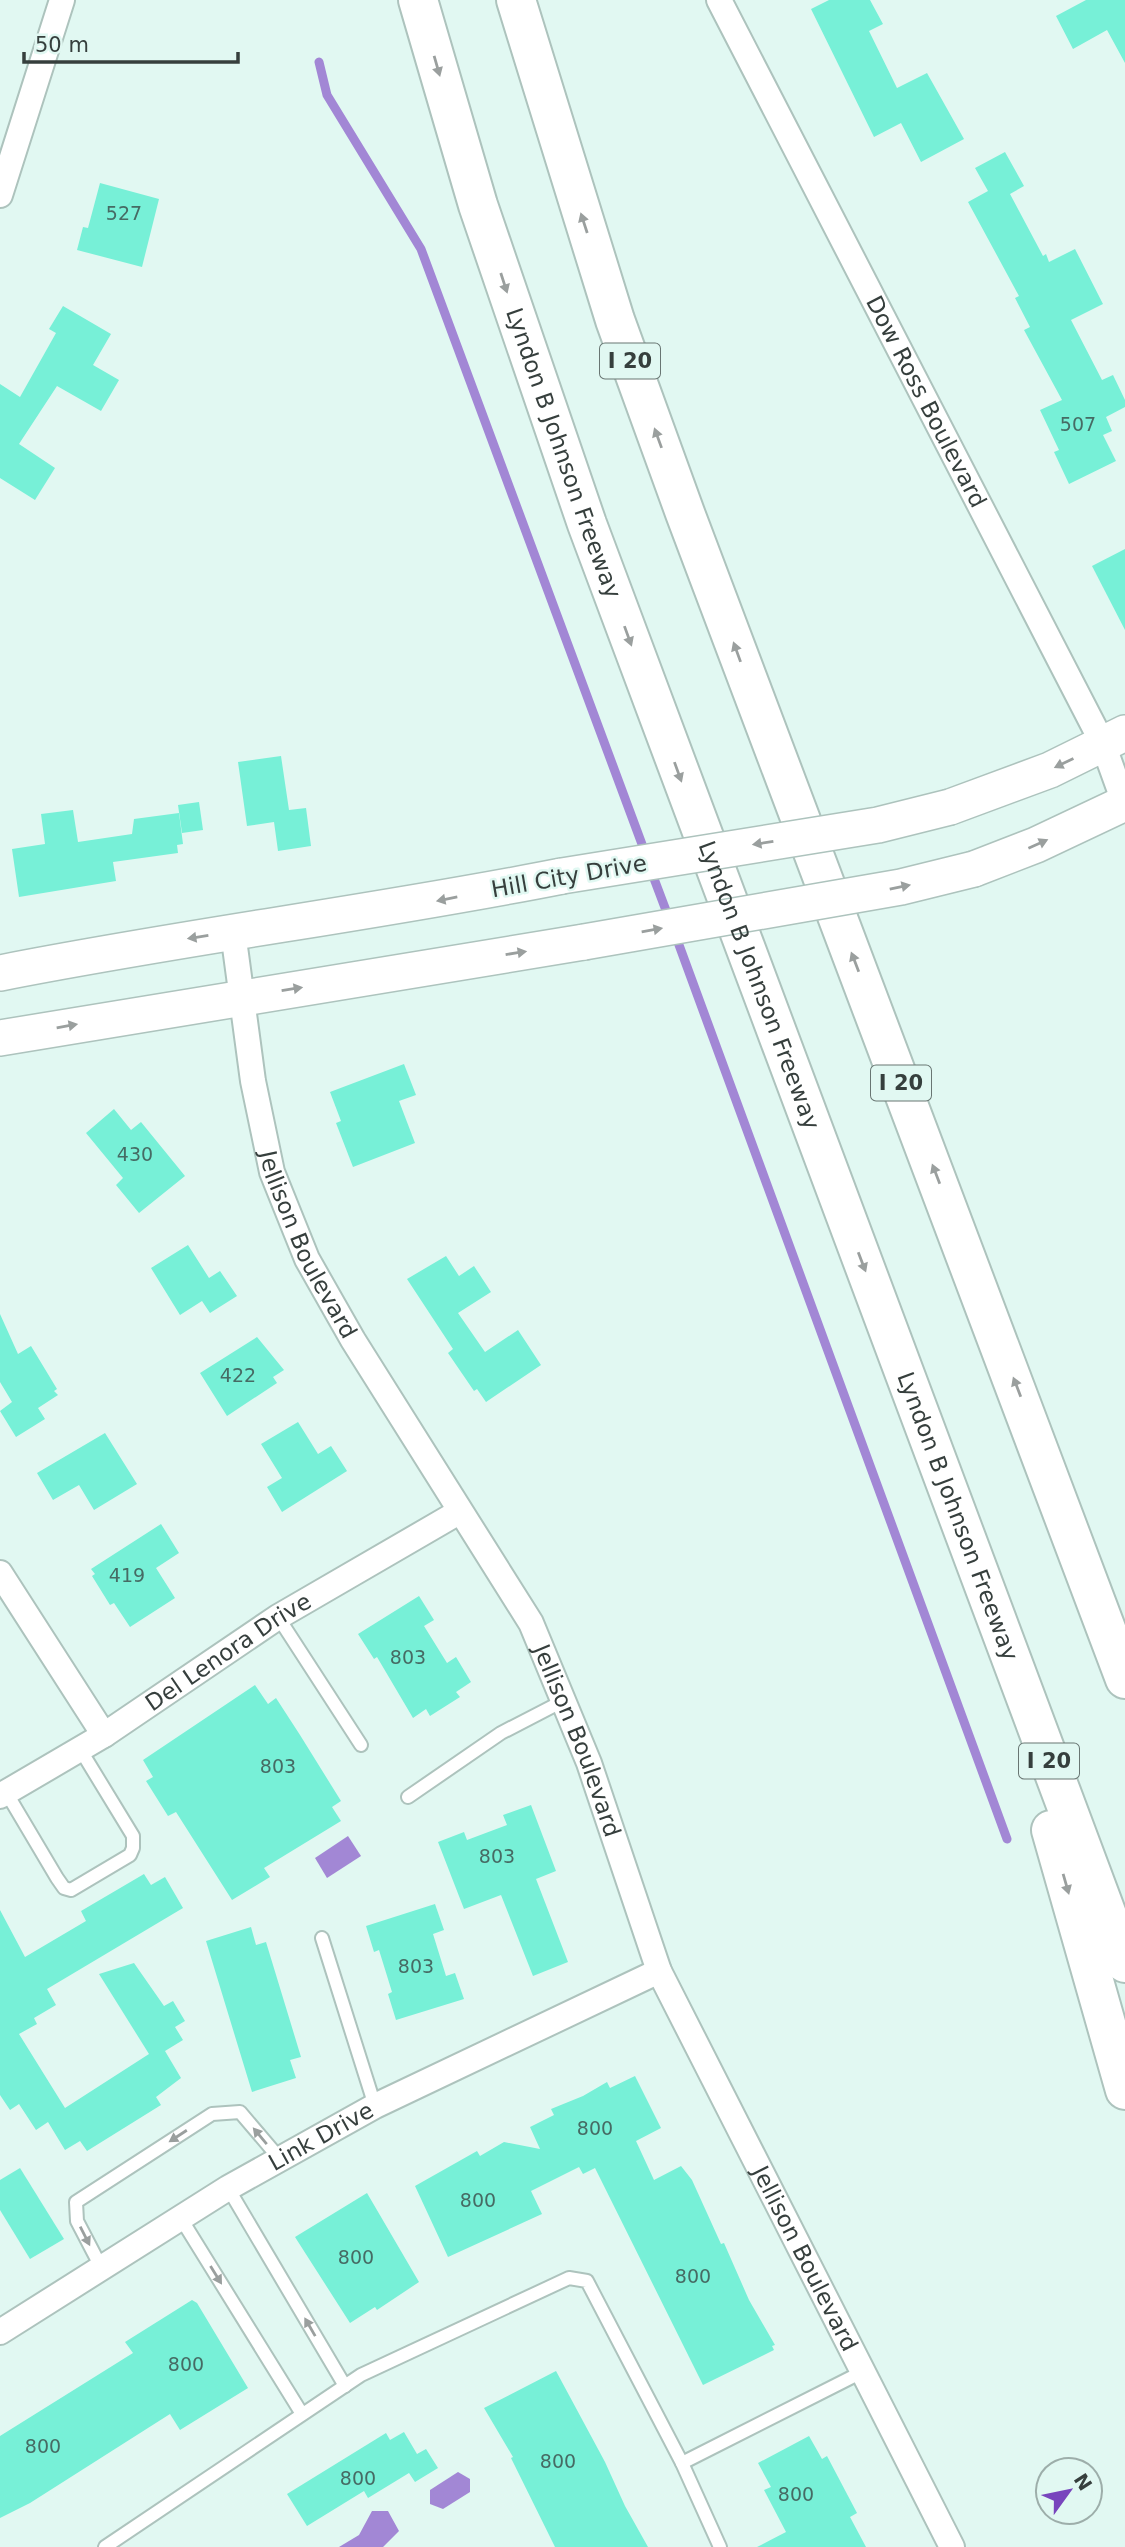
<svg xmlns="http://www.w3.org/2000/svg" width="1125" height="2547" font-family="'DejaVu Sans',sans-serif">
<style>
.water{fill:#a287d5}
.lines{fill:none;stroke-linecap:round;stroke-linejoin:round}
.stream{stroke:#a287d5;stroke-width:9}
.building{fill:#77f0d7}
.lane-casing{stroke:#adc3bd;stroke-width:16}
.street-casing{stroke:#adc3bd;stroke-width:28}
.secondary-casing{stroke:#adc3bd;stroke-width:38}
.highway-casing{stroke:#adc3bd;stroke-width:42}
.lane{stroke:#fff;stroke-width:12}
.street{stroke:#fff;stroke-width:24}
.secondary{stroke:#fff;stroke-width:35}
.highway{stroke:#fff;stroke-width:38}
.secondary-bridge-casing{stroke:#adc3bd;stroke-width:38;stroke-linecap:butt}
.secondary-bridge{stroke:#fff;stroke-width:35}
.oneway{fill:#9a9f9e}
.labels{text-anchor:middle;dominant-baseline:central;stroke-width:5;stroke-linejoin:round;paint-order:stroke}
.number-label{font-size:19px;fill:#466b64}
.shield{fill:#e1f8f2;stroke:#697673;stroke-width:2}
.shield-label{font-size:21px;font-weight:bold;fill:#363f3d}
.street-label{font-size:23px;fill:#363f3d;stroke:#e1f8f2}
</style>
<rect width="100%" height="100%" fill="#e1f8f2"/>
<g class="water">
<polygon points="348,1836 361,1856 327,1878 315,1858"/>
<polygon points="458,2472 470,2479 470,2492 443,2509 430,2504 430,2490"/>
<polygon points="372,2511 388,2511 399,2531 383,2547 339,2547 359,2535"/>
</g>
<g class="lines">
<g class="stream">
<polyline points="319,62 327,95 421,249 646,855"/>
<polyline points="650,868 670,921"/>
<polyline points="675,934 1007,1839"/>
</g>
</g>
<g class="building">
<polygon points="829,0 870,0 883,24 869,31 897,88 927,73 964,139 921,162 901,123 874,137 811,9"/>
<polygon points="1086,0 1125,0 1125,63 1107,30 1073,49 1056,16"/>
<polygon points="1005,152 1024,186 1010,194 1043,256 1046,254 1049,262 1075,249 1103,304 1071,320 1102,380 1113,375 1125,400 1125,407 1106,417 1112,431 1103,435 1116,461 1069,484 1054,452 1059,450 1040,410 1062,400 1024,330 1030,327 1015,298 1019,296 968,202 988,191 975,168"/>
<polygon points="100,183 159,199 142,267 77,250 83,227 88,228"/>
<polygon points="63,306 111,334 93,365 119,380 101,411 57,386 19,444 55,468 35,500 0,478 0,384 20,397 56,333 49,329"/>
<polygon points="1125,549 1125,630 1092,566"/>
<polygon points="281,756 289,810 306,808 311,846 278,851 274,822 247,826 238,762"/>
<polygon points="199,802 203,830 182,833 178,805"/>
<polygon points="73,810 78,842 132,834 134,819 179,813 183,844 177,845 178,853 113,862 116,881 19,897 12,849 45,844 41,814"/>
<polygon points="404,1064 416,1095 399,1101 415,1143 353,1167 336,1123 341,1121 330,1092"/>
<polygon points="114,1109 131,1130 141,1122 185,1176 139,1213 116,1185 123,1178 86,1133"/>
<polygon points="188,1245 209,1278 220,1271 237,1296 210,1313 202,1301 180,1315 151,1268"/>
<polygon points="446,1256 459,1276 474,1266 491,1292 458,1313 485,1352 518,1330 541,1365 486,1402 477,1389 474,1391 448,1353 453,1349 407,1279"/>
<polygon points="0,1314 18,1354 31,1346 57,1389 54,1391 58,1395 38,1408 45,1419 16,1437 0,1411 12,1402 0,1382"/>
<polygon points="257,1337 284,1370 273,1377 277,1383 227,1416 200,1373"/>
<polygon points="298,1422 318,1454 331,1446 347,1471 282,1512 267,1487 282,1478 261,1444"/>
<polygon points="105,1433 137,1484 94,1510 79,1485 53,1500 37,1473"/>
<polygon points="161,1524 179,1553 156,1568 175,1598 130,1627 114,1603 110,1605 92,1576 95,1574 91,1569"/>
<polygon points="419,1596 434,1620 424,1626 447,1663 456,1657 471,1682 456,1692 460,1697 430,1716 426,1709 413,1718 377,1657 374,1659 358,1634"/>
<polygon points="255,1685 268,1704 276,1698 300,1735 341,1801 332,1807 341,1821 264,1868 270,1877 232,1900 176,1812 168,1816 146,1781 153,1777 143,1760"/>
<polygon points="531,1805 556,1871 536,1879 568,1962 533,1976 501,1895 464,1909 438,1842 464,1832 467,1840 507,1825 503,1815"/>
<polygon points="144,1874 151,1885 165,1877 183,1908 47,1989 56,2005 34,2018 37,2024 19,2034 65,2108 149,2054 99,1974 134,1963 164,2006 173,2001 185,2021 175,2027 183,2040 165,2051 181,2078 156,2097 161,2105 87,2151 80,2141 65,2150 48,2122 36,2130 19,2104 10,2110 0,2095 0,1910 25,1957 86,1921 81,1911"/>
<polygon points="435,1904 444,1930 433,1934 446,1976 455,1973 464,1999 396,2020 388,1994 392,1992 379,1950 374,1952 366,1926"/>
<polygon points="251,1927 256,1945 266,1942 301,2057 290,2060 296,2078 252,2092 206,1941"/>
<polygon points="635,2076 661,2128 636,2141 654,2180 681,2166 692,2180 721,2244 724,2243 749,2300 775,2345 772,2346 774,2350 703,2385 595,2168 583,2174 579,2167 531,2191 542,2214 448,2257 415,2186 477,2151 480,2156 504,2142 540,2149 530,2127 554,2115 551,2109 583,2096 607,2082 610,2088"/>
<polygon points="20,2168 64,2239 30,2259 0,2210 0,2180"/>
<polygon points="367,2193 419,2282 377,2310 375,2307 350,2323 295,2237"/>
<polygon points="192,2300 197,2303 248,2388 180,2430 170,2414 30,2503 0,2518 0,2436 133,2353 125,2342"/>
<polygon points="556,2371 605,2462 625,2506 648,2547 555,2547 511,2458 513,2457 484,2408"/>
<polygon points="404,2432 417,2454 426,2449 438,2468 415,2482 409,2473 368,2498 364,2491 307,2526 287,2494 386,2433 390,2440"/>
<polygon points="809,2436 822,2459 827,2456 857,2513 850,2517 866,2547 757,2547 786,2532 764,2490 771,2487 758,2463"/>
</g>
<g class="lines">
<g class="lane-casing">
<g id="lane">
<polyline points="278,1617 361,1745"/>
<polyline points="6,1792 57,1878 64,1888 71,1890 130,1855 133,1848 133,1836 80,1749"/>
<polyline points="408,1797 501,1733 563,1701"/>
<polyline points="322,1938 375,2106"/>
<polyline points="228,2188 345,2386"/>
<polyline points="180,2217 302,2414"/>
<polyline points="101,2267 77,2221 76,2202 212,2114 240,2112 280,2159"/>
<polyline points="682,2463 862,2372"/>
<polyline points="105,2547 361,2375 569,2278 587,2281 682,2463 720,2547"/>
</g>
</g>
<g class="street-casing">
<g id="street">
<path id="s1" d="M719,0L1103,744L1125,805"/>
<polyline points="0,195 62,0"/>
<path id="s2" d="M233,932L253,1081L272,1172L307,1259L353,1340L531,1623L589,1763L659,1971L952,2547"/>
<polyline points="0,1573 104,1735"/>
<path id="s3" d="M0,1796L104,1735L278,1617L459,1512"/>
<path id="s4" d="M0,2332L228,2188L375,2106L659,1971"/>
</g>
</g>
<g class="secondary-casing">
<g id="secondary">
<polyline points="950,807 1050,770 1125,733"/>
<polyline points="974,869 1036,845 1125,803"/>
<path d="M0,973C187,936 375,913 562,876"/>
<polyline points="0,1038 584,942"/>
</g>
</g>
<g class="highway-casing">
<g id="highway">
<path id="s5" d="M418,0L478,205L587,524L1125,1963"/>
<polyline points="516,0 615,320 685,513 1125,1679"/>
<polyline points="1051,1830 1125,2090"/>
</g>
</g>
<use href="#lane" class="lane"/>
<use href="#street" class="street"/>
<use href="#secondary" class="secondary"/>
<use href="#highway" class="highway"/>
<g class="secondary-bridge-casing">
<g id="secondary-bridge">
<polyline points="562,876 878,825 950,807"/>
<polyline points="584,942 901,887 974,869"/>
</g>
</g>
<use href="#secondary-bridge" class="secondary-bridge"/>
</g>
<defs><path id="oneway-solid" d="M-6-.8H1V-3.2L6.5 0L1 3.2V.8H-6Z" transform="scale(1.75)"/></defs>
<g class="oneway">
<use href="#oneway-solid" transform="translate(437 66) rotate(74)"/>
<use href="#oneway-solid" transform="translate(584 223) rotate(-108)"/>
<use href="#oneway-solid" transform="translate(504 283) rotate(72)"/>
<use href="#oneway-solid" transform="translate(658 438) rotate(-110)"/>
<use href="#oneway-solid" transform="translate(628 636) rotate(70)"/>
<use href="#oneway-solid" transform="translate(737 652) rotate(-110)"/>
<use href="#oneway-solid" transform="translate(1064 763) rotate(154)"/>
<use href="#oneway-solid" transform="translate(678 772) rotate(70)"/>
<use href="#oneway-solid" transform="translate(763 843) rotate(171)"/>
<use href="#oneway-solid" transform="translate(1038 844) rotate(-24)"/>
<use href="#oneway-solid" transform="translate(900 887) rotate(-12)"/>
<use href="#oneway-solid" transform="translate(447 899) rotate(169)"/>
<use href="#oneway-solid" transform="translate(652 930) rotate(-10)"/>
<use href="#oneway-solid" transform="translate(198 937) rotate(171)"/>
<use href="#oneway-solid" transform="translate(516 953) rotate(-9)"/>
<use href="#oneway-solid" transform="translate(855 962) rotate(-111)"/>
<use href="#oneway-solid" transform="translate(292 989) rotate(-9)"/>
<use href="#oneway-solid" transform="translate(67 1026) rotate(-10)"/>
<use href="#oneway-solid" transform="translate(936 1174) rotate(-111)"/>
<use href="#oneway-solid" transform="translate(862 1262) rotate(69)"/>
<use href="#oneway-solid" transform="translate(1017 1387) rotate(-111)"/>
<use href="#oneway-solid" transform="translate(1066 1884) rotate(74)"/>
<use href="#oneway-solid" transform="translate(178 2136) rotate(147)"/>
<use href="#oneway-solid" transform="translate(260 2136) rotate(-130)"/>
<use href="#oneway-solid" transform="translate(85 2236) rotate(63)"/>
<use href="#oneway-solid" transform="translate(216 2275) rotate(58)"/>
<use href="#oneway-solid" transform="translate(310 2327) rotate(-120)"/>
</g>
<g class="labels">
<g class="number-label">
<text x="124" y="213">527</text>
<text x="1078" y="424">507</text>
<text x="135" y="1154">430</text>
<text x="238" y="1375">422</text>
<text x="127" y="1575">419</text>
<text x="408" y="1657">803</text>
<text x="278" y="1766">803</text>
<text x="497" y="1856">803</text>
<text x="416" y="1966">803</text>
<text x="595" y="2128">800</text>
<text x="478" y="2200">800</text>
<text x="356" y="2257">800</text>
<text x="693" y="2276">800</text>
<text x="186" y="2364">800</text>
<text x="43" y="2446">800</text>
<text x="558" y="2461">800</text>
<text x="358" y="2478">800</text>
<text x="796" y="2494">800</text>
</g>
<g class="shield">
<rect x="600" y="343.5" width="60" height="35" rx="5"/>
<rect x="871" y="1065.5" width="60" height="35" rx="5"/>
<rect x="1019" y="1743.5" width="60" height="35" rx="5"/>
</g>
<g class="shield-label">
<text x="630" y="361">I 20</text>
<text x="901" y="1083">I 20</text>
<text x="1049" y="1761">I 20</text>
</g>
<g class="street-label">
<text stroke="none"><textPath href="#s1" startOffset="452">Dow Ross Boulevard</textPath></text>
<text stroke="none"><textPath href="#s5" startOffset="476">Lyndon B Johnson Freeway</textPath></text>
<text transform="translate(569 876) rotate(-10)">Hill City Drive</text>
<text stroke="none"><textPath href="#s5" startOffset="1043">Lyndon B Johnson Freeway</textPath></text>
<text stroke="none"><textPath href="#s2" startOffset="324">Jellison Boulevard</textPath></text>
<text stroke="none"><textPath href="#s5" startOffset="1610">Lyndon B Johnson Freeway</textPath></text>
<text stroke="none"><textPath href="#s3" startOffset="270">Del Lenora Drive</textPath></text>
<text stroke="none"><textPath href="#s2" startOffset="891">Jellison Boulevard</textPath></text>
<text stroke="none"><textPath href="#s4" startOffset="376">Link Drive</textPath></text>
<text stroke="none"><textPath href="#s2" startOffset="1458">Jellison Boulevard</textPath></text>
</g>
</g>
<g transform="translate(1069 2491) rotate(57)"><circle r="33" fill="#e1f8f2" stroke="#9daeaa" stroke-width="2"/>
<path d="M0-5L12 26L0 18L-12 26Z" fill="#7845bd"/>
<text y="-10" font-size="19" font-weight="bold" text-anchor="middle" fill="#363f3d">N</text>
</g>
<path d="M24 52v10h214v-10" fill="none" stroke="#363f3d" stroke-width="3.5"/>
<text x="35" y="52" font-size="21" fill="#363f3d" stroke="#e1f8f2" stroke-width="5" paint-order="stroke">50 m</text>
</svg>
